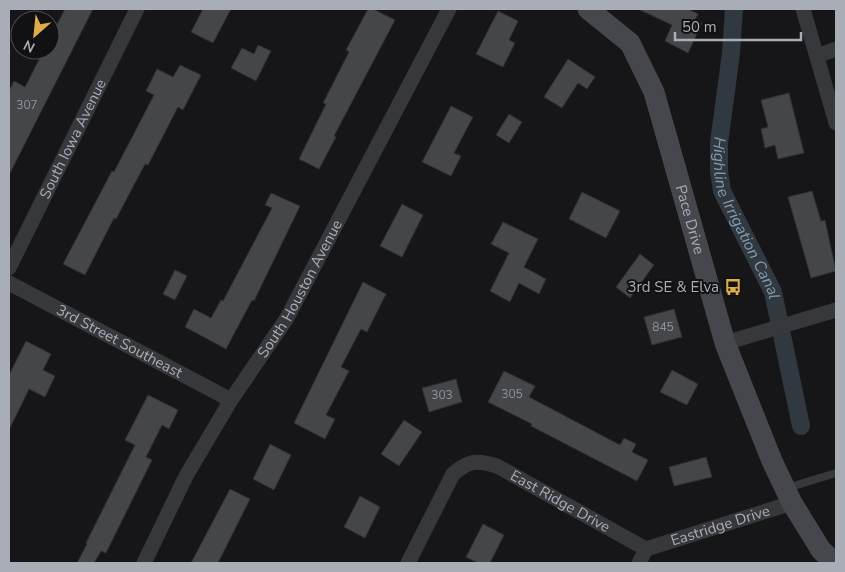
<svg xmlns="http://www.w3.org/2000/svg" width="845" height="572" font-family="'Nunito Sans',sans-serif">
<style>
.lines{fill:none;stroke-linecap:round;stroke-linejoin:round}
.canal{stroke:#30393f;stroke-width:18}
.building{fill:#45464a;stroke:#303034}
.lane{stroke:#37383c;stroke-width:8}
.street{stroke:#37383c;stroke-width:15}
.secondary{stroke:#46474c;stroke-width:21}
.labels{text-anchor:middle;dominant-baseline:central;stroke-width:4;stroke-linejoin:round;paint-order:stroke}
.number-label{font-size:12px;fill:#90939b}
.street-label{font-size:15px;fill:#a9adb6;stroke:#111113}
.poi-label{font-size:15px;fill:#a9adb6;stroke:#111113;text-anchor:end}
.water-label{font-size:16px;font-style:italic;fill:#849aae;stroke:#111113}
</style>
<rect width="100%" height="100%" fill="#161618"/>
<g class="lines">
<path class="canal" id="s1" d="M734,9L731,53L719,143V171L722,191L773,292L801,426"/>
</g>
<g class="building">
<polygon points="65,9 93,9 9,175 9,91 14,81 25,87 44,50 50,50 50,38"/>
<polygon points="203,9 231,9 213,43 191,32"/>
<polygon points="368,9 373,9 395,20 334,136 336,137 319,169 299,159 326,104 323,103 349,52 346,50"/>
<polygon points="638,9 688,9 698,14 695,20 702,23 688,53 665,41 672,25"/>
<polygon points="498,11 518,21 509,40 515,43 503,67 476,54"/>
<polygon points="258,45 271,51 256,81 231,68 242,48 254,54"/>
<polygon points="568,59 595,77 587,89 578,83 562,108 544,97"/>
<polygon points="180,65 201,75 183,110 178,107 148,165 145,164 116,219 114,218 85,275 63,264 112,171 114,172 154,95 146,91 157,69 173,77"/>
<polygon points="789,93 804,153 778,159 775,145 765,148 761,129 768,127 761,100"/>
<polygon points="451,106 473,117 454,153 461,156 451,176 422,162"/>
<polygon points="509,114 522,122 509,143 496,135"/>
<polygon points="812,191 821,221 825,220 836,271 811,278 788,197"/>
<polygon points="582,192 620,211 606,238 569,219"/>
<polygon points="271,193 300,206 254,301 252,300 226,349 185,327 194,309 211,318 221,300 223,301 272,208 265,205"/>
<polygon points="402,204 423,215 402,257 380,246"/>
<polygon points="503,222 538,239 524,267 546,279 539,294 519,283 510,302 490,291 509,253 491,244"/>
<polygon points="640,254 654,265 630,298 616,287"/>
<polygon points="175,270 187,276 175,300 163,294"/>
<polygon points="363,282 386,294 367,332 361,329 341,367 349,371 326,415 335,419 325,439 294,423"/>
<polygon points="674,309 682,337 652,345 644,317"/>
<polygon points="26,341 51,354 43,370 55,376 45,397 29,389 9,430 9,375"/>
<polygon points="672,370 698,384 687,405 660,392"/>
<polygon points="504,371 535,386 529,397 620,445 624,438 636,444 632,452 648,460 637,481 531,426 532,424 488,402"/>
<polygon points="456,379 462,402 429,412 422,388"/>
<polygon points="148,395 178,410 169,429 162,425 146,457 152,460 106,553 101,551 94,563 77,563 87,544 86,543 135,445 125,440"/>
<polygon points="404,420 422,432 399,466 381,454"/>
<polygon points="270,444 291,455 274,490 253,479"/>
<polygon points="706,457 712,477 674,486 669,467"/>
<polygon points="230,489 250,499 218,563 191,563"/>
<polygon points="360,496 380,507 365,538 344,527"/>
<polygon points="483,524 504,535 490,563 478,563 466,557"/>
</g>
<g class="lines">
<polyline class="lane" points="787,488 836,473"/>
<g class="street">
<polyline points="803,9 836,123"/>
<polyline points="817,56 836,49"/>
<path id="s2" d="M9,268L137,9"/>
<path id="s3" d="M9,283L231,400"/>
<polyline points="725,343 836,310"/>
<path id="s4" d="M646,549L792,503"/>
<path id="s5" d="M144,563L186,476L231,400L287,318L449,9"/>
<path id="s6" d="M408,563L453,474C469,460 477,460 497,466L646,549"/>
<polyline points="639,563 646,549"/>
</g>
<path class="secondary" id="s7" d="M588,9L630,43L654,92L725,343L772,461L792,503L821,550L835,563"/>
</g>
<defs>
<g id="bus-bare" transform="scale(1.35)"><path d="M-5-6H5V4H4V6H2V4H-2V6H-4V4H-5ZM-3.5-4V0h7V-4ZM-3.5 1.2v1.5H-2V1.2ZM2 1.2v1.5H3.5V1.2Z" fill="#dfad46" stroke="#111113" stroke-width="2.5" paint-order="stroke"/></g>
</defs>
<g fill-rule="evenodd">
<use href="#bus-bare" x="733" y="287"/>
</g>
<g class="labels">
<g class="number-label">
<text x="27" y="105">307</text>
<text x="663" y="327">845</text>
<text x="512" y="394">305</text>
<text x="442" y="395">303</text>
</g>
<g class="street-label">
<text stroke="none"><textPath href="#s2" startOffset="144">South Iowa Avenue</textPath></text>
<text stroke="none"><textPath href="#s7" startOffset="241">Pace Drive</textPath></text>
<text stroke="none"><textPath href="#s5" startOffset="316">South Houston Avenue</textPath></text>
<text stroke="none"><textPath href="#s3" startOffset="125">3rd Street Southeast</textPath></text>
<text stroke="none"><textPath href="#s6" startOffset="220">East Ridge Drive</textPath></text>
<text stroke="none"><textPath href="#s4" startOffset="78">Eastridge Drive</textPath></text>
</g>
<g class="poi-label">
<text x="719" y="287">3rd SE &amp; Elva</text>
</g>
<g class="water-label">
<text stroke="none"><textPath href="#s1" startOffset="216">Highline Irrigation Canal</textPath></text>
</g>
</g>
<rect width="845" height="572" fill="none" stroke="#a9adb6" stroke-width="20"/>
<g transform="translate(35 35) rotate(207)"><circle r="24" fill="#111113" stroke="#4e4f54"/>
<path d="M0-4L9 19L0 12L-9 19Z" fill="#dfad46"/>
<text y="-8" font-size="14" font-weight="bold" text-anchor="middle" fill="#a9adb6">N</text>
</g>
<path d="M675 32v8h126v-8" fill="none" stroke="#a9adb6" stroke-width="2.5"/>
<text x="682" y="32" font-size="15" fill="#a9adb6" stroke="#111113" stroke-width="4" paint-order="stroke">50 m</text>
</svg>
